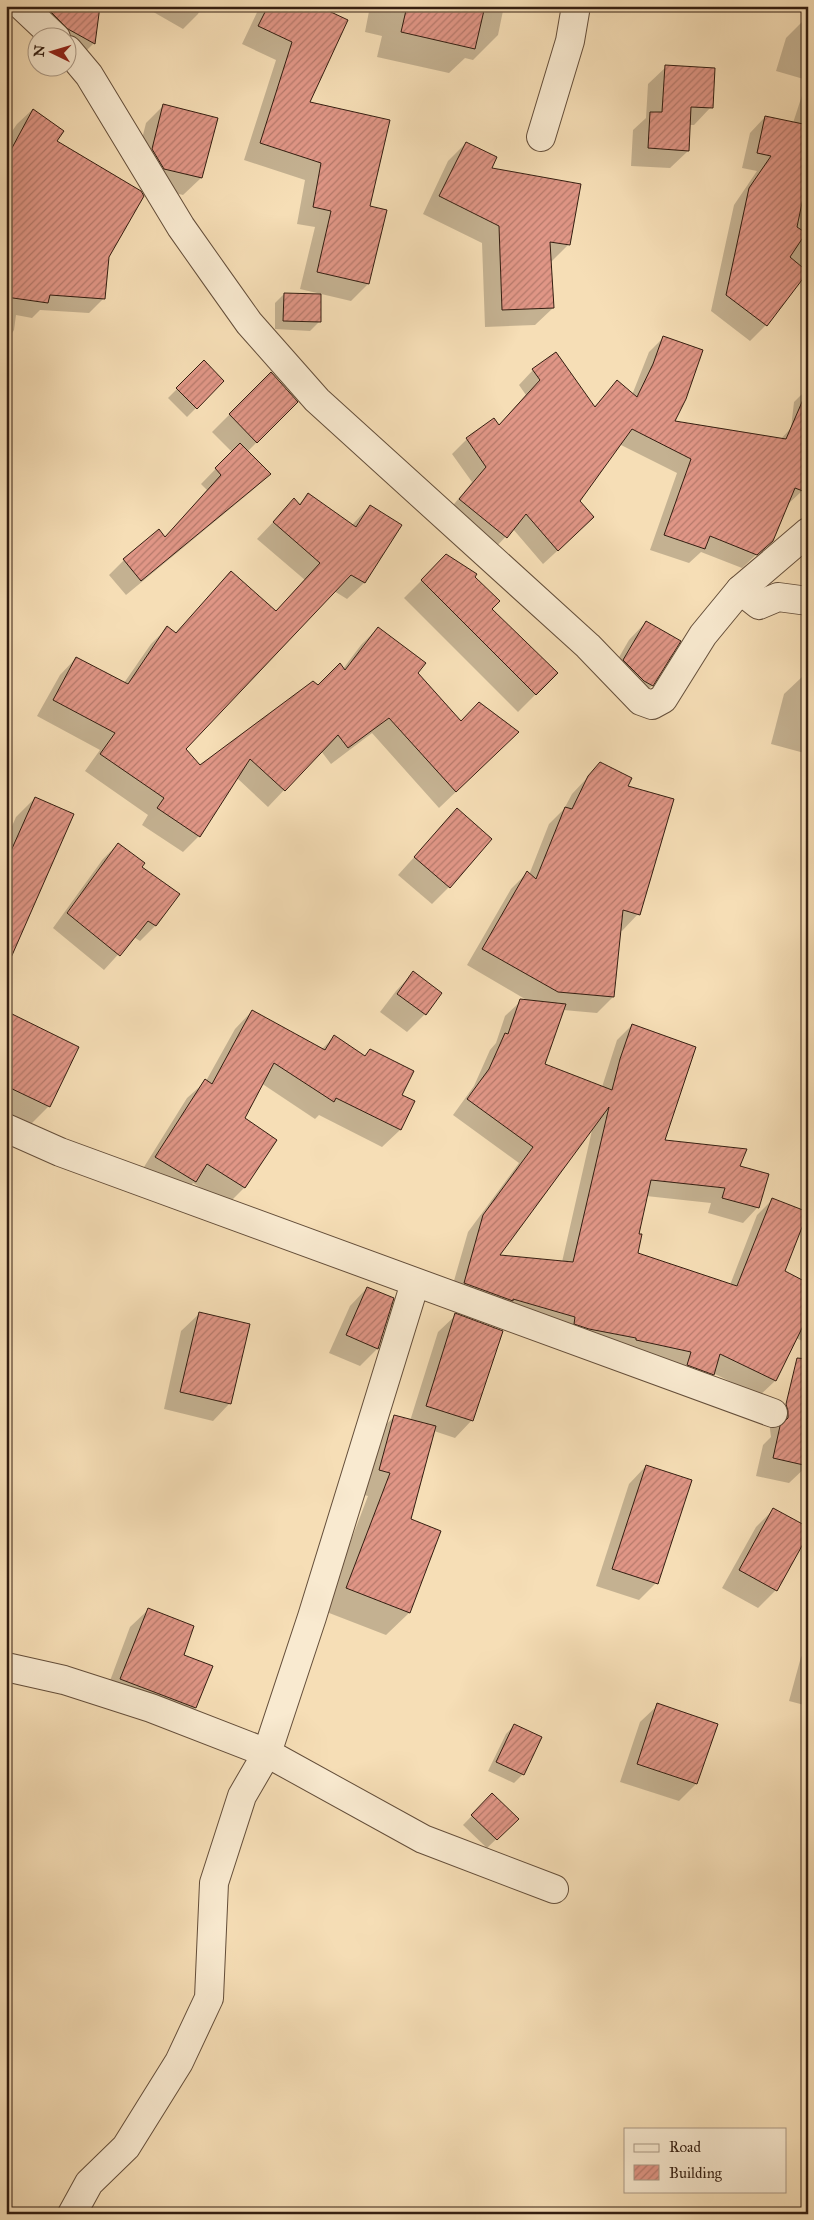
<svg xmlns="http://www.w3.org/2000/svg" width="814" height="2220" font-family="'IM FELL Great Primer',serif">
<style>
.shadow{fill:#0003;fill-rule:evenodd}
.building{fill:url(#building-hatch);stroke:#341e11;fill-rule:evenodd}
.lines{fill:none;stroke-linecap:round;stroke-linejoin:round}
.minor-casing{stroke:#644e3a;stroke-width:30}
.minor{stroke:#f9ead0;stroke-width:28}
</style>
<defs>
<pattern id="building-hatch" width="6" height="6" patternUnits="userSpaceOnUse" patternTransform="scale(1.25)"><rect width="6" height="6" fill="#e09686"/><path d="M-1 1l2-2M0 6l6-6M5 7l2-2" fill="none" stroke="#b67a6c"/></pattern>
</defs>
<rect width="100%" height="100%" fill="#f6deb6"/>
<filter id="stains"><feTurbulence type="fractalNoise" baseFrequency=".004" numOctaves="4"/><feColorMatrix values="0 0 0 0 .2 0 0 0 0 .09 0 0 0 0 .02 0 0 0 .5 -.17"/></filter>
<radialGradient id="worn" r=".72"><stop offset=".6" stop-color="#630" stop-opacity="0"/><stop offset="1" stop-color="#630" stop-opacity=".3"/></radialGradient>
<g class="shadow">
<polygon points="34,6 98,6 94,43 79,58"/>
<polygon points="143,6 202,6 198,14 183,29"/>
<polygon points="260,6 315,6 308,103 369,207 385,211 368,284 351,301 300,289 315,227 297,224 305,180 244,160 276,60 242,44"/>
<polygon points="370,6 504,6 498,35 473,60 465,58 449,73 377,57 382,36 365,32"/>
<polygon points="808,10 808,279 808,270 766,325 750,341 711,311 734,205 757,171 742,168 750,133 765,117 793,123 807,80 776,71 786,38 802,22"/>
<polygon points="666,67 711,107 694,125 689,125 688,151 670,168 631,166 633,130 646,118 648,84"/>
<polygon points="164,105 201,178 183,195 147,186 135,167 146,123"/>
<polygon points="32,110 62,131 55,141 108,257 104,298 89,313 40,310 32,318 16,315 14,330 6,343 6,140 17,124"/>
<polygon points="466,143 568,245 551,262 553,308 535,325 485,327 482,243 423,214 448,161"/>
<polygon points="284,294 319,322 310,331 275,329 275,303"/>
<polygon points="663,338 673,422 780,440 791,428 794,402 808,388 808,478 802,491 787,505 772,540 742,568 701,552 689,563 650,550 677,473 619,444 578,501 578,532 543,564 513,529 492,551 446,514 472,482 452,454 467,439 494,420 498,426 526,395 519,385 533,370 594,407 617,382 632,395 649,352"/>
<polygon points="204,362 223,381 187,417 168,398"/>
<polygon points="271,373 297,402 247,452 269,474 254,489 126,595 109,575 124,560 164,538 207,490 201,484 232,452 212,432"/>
<polygon points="308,495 352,525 370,506 400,526 364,583 347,599 334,591 184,749 200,767 343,669 361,645 378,628 461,722 501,749 439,808 372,733 331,764 321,751 268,807 237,778 199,836 183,852 142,825 148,815 85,771 100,750 37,716 60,675 76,658 124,683 151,644 167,628 175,634 231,572 275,612 305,580 257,539 294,500 299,504"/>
<polygon points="447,555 490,609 536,694 518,712 404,598"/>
<polygon points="646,622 679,641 652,686 634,703 607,678 629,640"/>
<polygon points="802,677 808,679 808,754 771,744 784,694"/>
<path d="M600,764L626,786L638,914L622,931L620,930L613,997L597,1013L563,1010L544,1065L602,1087L617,1040L632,1025L663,1141L739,1167L758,1207L743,1223L708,1213L711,1203L646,1196L637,1235V1254L730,1285L757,1215L772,1200L783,1272L808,1284V1343L795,1338L775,1381L759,1396L713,1373L697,1389L449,1298L468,1232L519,1163L453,1115L474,1086L490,1050L496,1043L505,1016L521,1001L530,1002L467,965L511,889L527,873L529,875L549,824L564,809L572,794ZM593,1126L562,1262L497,1256Z"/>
<polygon points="35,798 6,925 6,840 16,817"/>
<polygon points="457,810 449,887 432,904 398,875"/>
<polygon points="118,844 141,867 178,895 155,926 140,941 134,937 104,970 53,928 103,859"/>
<polygon points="413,973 425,1014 407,1032 380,1012 396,991"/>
<polygon points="252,1011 322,1049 334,1037 364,1057 370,1051 401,1096 413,1102 400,1130 382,1147 319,1115 315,1119 261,1083 243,1118 275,1140 244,1188 227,1205 193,1183 177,1199 139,1175 187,1098 206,1081 235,1029"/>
<polygon points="6,1012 78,1048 49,1106 30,1125 6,1114"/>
<polygon points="367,1288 392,1299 377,1349 360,1366 329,1353 350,1306"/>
<polygon points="199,1314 230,1403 213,1421 164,1409 181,1331"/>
<polygon points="456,1315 472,1420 455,1438 434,1431 409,1520 440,1532 409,1613 386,1635 324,1611 368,1496 357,1493 371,1439 394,1417 410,1421 438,1332"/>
<polygon points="786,1404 808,1461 807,1466 789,1483 756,1476 763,1445 771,1437 769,1421"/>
<polygon points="646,1466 656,1583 639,1600 596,1586 629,1484"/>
<polygon points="773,1510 808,1533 776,1590 758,1608 722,1588 756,1527"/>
<polygon points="148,1610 182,1656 195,1708 178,1725 104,1697 130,1627"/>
<polygon points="808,1650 808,1706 789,1701 801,1657"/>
<polygon points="658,1705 716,1725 696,1784 679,1801 620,1782 640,1722"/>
<polygon points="515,1725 523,1774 514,1783 488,1771 506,1734"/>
<polygon points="492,1795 517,1819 487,1848 463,1825"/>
</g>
<g class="building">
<polygon points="45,6 100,6 95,44 68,29"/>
<polygon points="268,6 318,6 348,20 310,102 390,120 370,206 387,210 369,284 317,272 331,211 313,207 321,163 260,143 292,42 258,26"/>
<polygon points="407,6 485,6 475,49 401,32"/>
<polygon points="665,65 715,68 713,108 691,107 689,151 648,148 650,112 662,112"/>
<polygon points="163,104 218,118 202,178 164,169 152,149"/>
<polygon points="33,109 64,131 57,141 141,191 144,196 109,257 105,299 50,295 48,303 6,297 6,159"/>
<polygon points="765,116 808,125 808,174 797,227 806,233 790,257 808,272 767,326 726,295 749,188 771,156 757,153"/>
<polygon points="466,142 497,157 492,168 581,184 570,245 550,242 554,308 502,310 499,226 439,196"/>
<polygon points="284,293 321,294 321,322 283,321"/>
<polygon points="663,336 703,350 686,399 675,421 786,439 808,388 808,493 795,488 773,541 757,555 710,536 705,549 664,535 691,459 632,429 580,501 594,517 558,551 526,514 507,538 459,499 486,467 466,438 494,418 499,425 540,380 532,369 556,352 595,407 617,380 637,397 653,364"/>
<polygon points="204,360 224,381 197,409 176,388"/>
<polygon points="271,372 298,402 257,443 229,414"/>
<polygon points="240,443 271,474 141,581 123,559 159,529 165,537 221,475 215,468"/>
<polygon points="308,493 356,527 370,505 402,525 365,583 351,575 186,749 200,765 313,681 318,685 340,663 345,670 378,627 426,663 418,673 461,721 479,702 519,732 456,792 389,718 348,748 338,735 285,791 250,759 200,837 157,808 164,798 100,754 115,733 53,700 76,657 128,684 167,626 176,633 231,571 276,611 320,563 273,522 294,498 300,505"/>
<polygon points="446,554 477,574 475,577 500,601 492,609 558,673 536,695 421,580"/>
<polygon points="646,621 681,641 653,686 644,681 623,660"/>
<polygon points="600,762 632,778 628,786 674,799 640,915 623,910 614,997 558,992 482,949 527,871 536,879 565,807 572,809 588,776"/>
<polygon points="35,797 74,814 6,969 6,862"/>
<polygon points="457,808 492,839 450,888 414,857"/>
<polygon points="118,843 145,863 142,867 180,894 156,926 148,921 120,956 67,913"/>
<polygon points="413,971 442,993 426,1015 397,994"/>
<path d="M520,999L566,1004L545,1064L612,1090L620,1059L632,1024L696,1047L665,1140L747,1149L740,1166L769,1174L759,1208L722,1198L725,1188L651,1180L639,1234H642L638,1253L737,1286L772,1198L808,1212L785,1271L808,1283V1316L776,1381L720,1354L714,1375L687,1365L691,1352L636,1340V1338L589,1329L574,1324L575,1317L513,1299V1301L464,1283L483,1215L533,1147L467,1099L489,1069L505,1033L508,1034ZM609,1107L573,1262L500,1255Z"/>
<polygon points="252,1010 325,1050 334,1035 365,1056 370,1049 414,1071 402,1095 415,1101 401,1130 336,1098 334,1102 274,1063 245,1118 277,1140 245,1188 207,1164 196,1182 155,1157 205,1079 212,1084"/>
<polygon points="6,1011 79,1047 50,1107 6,1086"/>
<polygon points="367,1287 394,1298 378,1349 346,1335"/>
<polygon points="199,1312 250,1324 231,1404 180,1392"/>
<polygon points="455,1313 503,1331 473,1421 426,1406"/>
<polygon points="797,1358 808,1359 808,1466 773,1458 780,1426 788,1418 788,1411 786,1404"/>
<polygon points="394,1415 436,1426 411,1519 441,1531 410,1613 346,1588 390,1473 379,1470"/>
<polygon points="646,1465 692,1480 658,1584 612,1569"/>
<polygon points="773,1508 808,1527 808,1535 777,1591 739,1570"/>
<polygon points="148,1608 194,1626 184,1655 213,1666 196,1708 120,1679"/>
<polygon points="657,1703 718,1724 697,1784 637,1764"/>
<polygon points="514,1724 542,1737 524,1775 496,1762"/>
<polygon points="492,1793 519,1819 497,1840 471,1815"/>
</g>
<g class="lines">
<g class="minor-casing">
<g id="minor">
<polyline points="22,6 56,38"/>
<polyline points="68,50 89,75 181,227 217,278 249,323 317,400 588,646 641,701 652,705 663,699 703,635 740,590 808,532"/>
<polyline points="541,137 570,41 576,6"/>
<polyline points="740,590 759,605 778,597 808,601"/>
<polyline points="6,1128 60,1152 773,1413"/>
<polyline points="6,1667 64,1680 151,1708 267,1753 423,1839 554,1889"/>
<polyline points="72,2214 89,2183 126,2147 179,2062 209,1998 214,1883 242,1796 267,1753 312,1617 415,1283"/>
</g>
</g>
<use href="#minor" class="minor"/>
</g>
<rect width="814" height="2220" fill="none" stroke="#f6deb6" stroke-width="25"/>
<rect x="8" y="8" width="799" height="2205" fill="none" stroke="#341e11" stroke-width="2.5"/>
<rect x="12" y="12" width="789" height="2195" fill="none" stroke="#341e11"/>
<rect x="624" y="2128" width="162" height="65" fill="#f9ead0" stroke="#aa9884"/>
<rect x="634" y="2144" width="25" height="8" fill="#f9ead0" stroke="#aa9884"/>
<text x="669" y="2152" font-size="15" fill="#341e11">Road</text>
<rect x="634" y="2165" width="25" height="15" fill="url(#building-hatch)" stroke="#aa9884"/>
<text x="669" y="2178" font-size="15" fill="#341e11">Building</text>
<g transform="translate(52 52) rotate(275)"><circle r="24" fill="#f9ead0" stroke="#aa9884"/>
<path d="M0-4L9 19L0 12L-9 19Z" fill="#8f2418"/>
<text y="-8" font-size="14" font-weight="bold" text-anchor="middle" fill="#341e11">N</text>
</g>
<rect width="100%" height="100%" filter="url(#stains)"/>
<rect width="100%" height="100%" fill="url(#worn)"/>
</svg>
